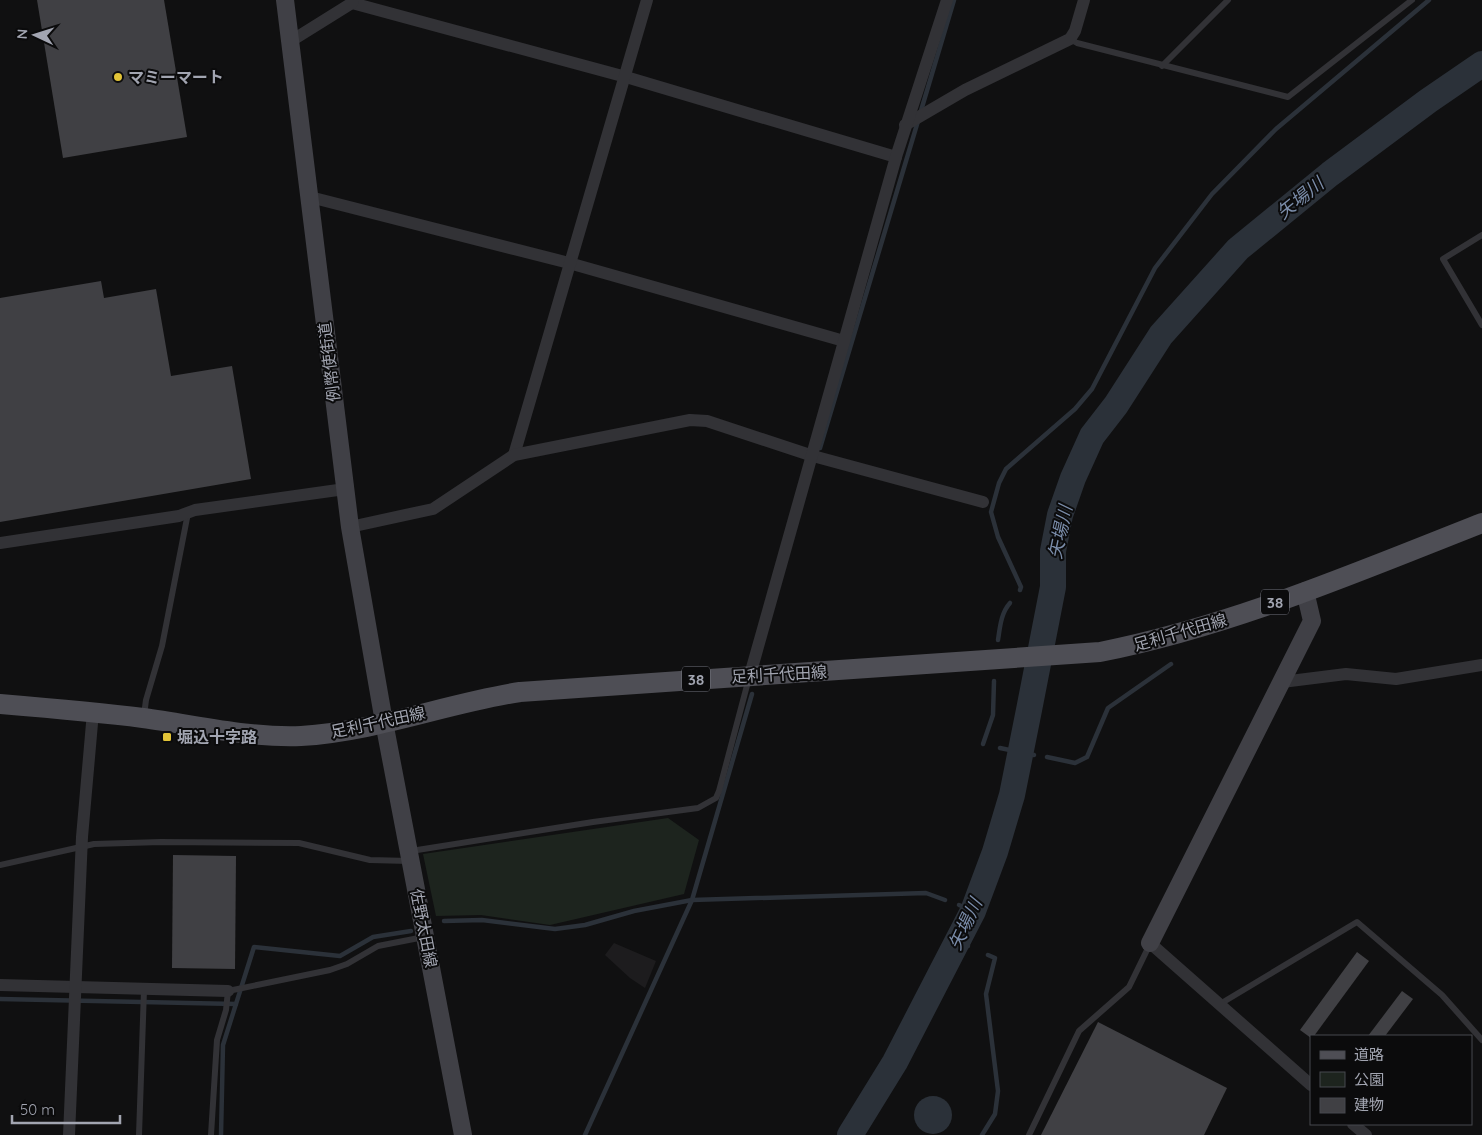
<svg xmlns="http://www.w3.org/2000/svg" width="1482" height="1135" font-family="Quicksand,'Noto Sans JP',sans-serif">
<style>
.built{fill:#1d1c1e}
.green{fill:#1d241e}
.water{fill:#2b3139}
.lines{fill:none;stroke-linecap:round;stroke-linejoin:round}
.stream{stroke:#2b3139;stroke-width:4.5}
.river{stroke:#2b3139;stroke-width:26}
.building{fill:#404044}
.lane{stroke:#323236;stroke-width:6}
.street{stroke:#323236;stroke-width:12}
.secondary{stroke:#404046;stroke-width:18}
.primary{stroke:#4e4e55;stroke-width:20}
.poi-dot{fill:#e2c438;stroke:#0b0b0c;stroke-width:2}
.labels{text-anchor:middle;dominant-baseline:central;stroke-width:4;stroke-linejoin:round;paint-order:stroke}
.shield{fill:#0b0b0c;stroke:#757780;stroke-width:1}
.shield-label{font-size:15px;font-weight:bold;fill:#a2a5b1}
.poi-label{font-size:16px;font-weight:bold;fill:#a2a5b1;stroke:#0b0b0c;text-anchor:start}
.street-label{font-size:16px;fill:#a2a5b1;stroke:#0b0b0c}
.water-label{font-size:18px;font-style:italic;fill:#7b8daa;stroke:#0b0b0c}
</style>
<rect width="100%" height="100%" fill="#101011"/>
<polygon class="built" points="614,943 656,961 645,988 630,978 605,955"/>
<polygon class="green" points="668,818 699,840 684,894 550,925 481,915 436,916 423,854"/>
<circle class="water" cx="933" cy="1115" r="19"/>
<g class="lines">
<g class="stream">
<polyline points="920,114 954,0"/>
<polyline points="820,448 918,121"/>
<polyline points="1020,590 1021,587 998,537 991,512 999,483 1006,469 1075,409 1092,389 1155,268 1212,194 1276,129 1429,0"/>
<path d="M998,640C1000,627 1001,613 1010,603"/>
<polyline points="983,744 993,715 994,681"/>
<polyline points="1000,748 1034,755"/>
<polyline points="1047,757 1075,763 1087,757 1108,708 1171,664"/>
<polyline points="959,905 973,911"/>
<polyline points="444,921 482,920 555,929 585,925 634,911 692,900 926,893 945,900"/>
<polyline points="958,941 968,946"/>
<polyline points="0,999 236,1004"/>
<polyline points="221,1135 223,1045 254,947 340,956 373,937 411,931"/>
<polyline points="585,1135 692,900 752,694"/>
<polyline points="982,1135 995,1114 998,1091 986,994 995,958 988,955"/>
</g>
<polyline class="river" points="850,1135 895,1062 973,911 995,852 1012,795 1029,710 1053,587 1053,551 1060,515 1073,478 1092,436 1116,405 1161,335 1238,249 1330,174 1428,101 1482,64"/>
</g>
<g class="building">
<polygon points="37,0 164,0 187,137 63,158"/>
<polygon points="101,281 104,298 156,289 171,376 232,366 251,479 0,522 0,298"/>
<polygon points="173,855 236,856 235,969 172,968"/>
<polygon points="1357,952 1369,961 1314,1036 1311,1038 1300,1030"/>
<polygon points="1402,991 1413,999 1385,1036 1368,1036"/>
<polygon points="1098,1022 1227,1088 1204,1135 1041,1135"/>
</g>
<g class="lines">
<g class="lane">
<polyline points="1070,39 1077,43 1288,97 1412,0"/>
<polyline points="1162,66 1228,0"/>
<polyline points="1482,235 1443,259 1482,325"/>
<polyline points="144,715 146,700 162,646 188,513"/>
<polyline points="411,851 593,822 698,808 716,798 719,791 749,678"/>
<polyline points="0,865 94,844 161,842 299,843 370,860 409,861"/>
<polyline points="1220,1004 1357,922 1442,995 1482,1040"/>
<polyline points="139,1135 144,990"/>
<polyline points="211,1135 217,1040 226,1010 228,991 330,970 347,964 378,946 424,937"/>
<polyline points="1029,1135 1079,1031 1129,987 1150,944"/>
</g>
<g class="street">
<polyline points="352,3 626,77 896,157"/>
<polyline points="291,41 352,3 353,0"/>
<polyline points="905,125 965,90 1070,39 1075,31 1084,0"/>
<polyline points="310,197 569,263 844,341"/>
<polyline points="514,455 647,0"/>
<polyline points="350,527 433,509 514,455 690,420 707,421 813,456 983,502"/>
<polyline points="0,543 179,516 195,510 345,489"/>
<polyline points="750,675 896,157 947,0"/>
<polyline points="1282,682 1346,674 1396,679 1482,665"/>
<polyline points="1150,943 1311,1085"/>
<polyline points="0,985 228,991"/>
<polyline points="1353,1124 1366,1135"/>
<polyline points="69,1135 82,837 93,712"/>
</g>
<g class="secondary">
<polyline points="285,0 350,527 384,722 463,1135"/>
<polyline points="1150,943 1312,621 1305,591"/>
</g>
<path class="primary" d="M0,704C48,708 96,712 143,718C196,725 248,738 301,736C374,732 448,703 520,692L1100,652C1232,626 1357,572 1482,523"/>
</g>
<g class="poi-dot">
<circle cx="118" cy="77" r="5"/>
<rect x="162" y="732" width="10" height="10" rx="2.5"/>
</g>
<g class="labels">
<g class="shield">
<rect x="1261" y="589.5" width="28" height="25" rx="4"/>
<rect x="682" y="666.5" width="28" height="25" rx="4"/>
</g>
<g class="shield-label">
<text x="1275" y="602">38</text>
<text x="696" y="679">38</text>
</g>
<g class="poi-label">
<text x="128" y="77">マミーマート</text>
<text x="177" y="737">堀込十字路</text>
</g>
<g class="street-label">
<text transform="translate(329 362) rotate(-97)">例幣使街道</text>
<text transform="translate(1180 632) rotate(-16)">足利千代田線</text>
<text transform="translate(779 674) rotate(-3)">足利千代田線</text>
<text transform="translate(378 722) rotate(-12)">足利千代田線</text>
<text transform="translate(424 928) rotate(79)">佐野太田線</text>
</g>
<g class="water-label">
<text transform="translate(1300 198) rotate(-39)">矢場川</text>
<text transform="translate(1060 532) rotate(-78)">矢場川</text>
<text transform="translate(965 924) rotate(-65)">矢場川</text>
</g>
</g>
<rect x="1310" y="1035" width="162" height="90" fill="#0b0b0c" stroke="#47494e"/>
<rect x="1320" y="1051" width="25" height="8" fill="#4e4e55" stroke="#47494e"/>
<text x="1354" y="1060" font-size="15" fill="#a2a5b1">道路</text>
<rect x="1320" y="1072" width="25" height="15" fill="#1d241e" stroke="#47494e"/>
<text x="1354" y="1085" font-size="15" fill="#a2a5b1">公園</text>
<rect x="1320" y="1098" width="25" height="15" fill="#404044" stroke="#47494e"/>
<text x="1354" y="1110" font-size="15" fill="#a2a5b1">建物</text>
<g transform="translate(35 35) rotate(274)" stroke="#0b0b0c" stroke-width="4" paint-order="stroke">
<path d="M0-4L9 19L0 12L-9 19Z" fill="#a2a5b1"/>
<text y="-8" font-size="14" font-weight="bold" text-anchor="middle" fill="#a2a5b1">N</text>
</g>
<path d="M12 1115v8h108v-8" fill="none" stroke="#a2a5b1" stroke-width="2.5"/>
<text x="20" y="1115" font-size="15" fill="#a2a5b1" stroke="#0b0b0c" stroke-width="4" paint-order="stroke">50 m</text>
</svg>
